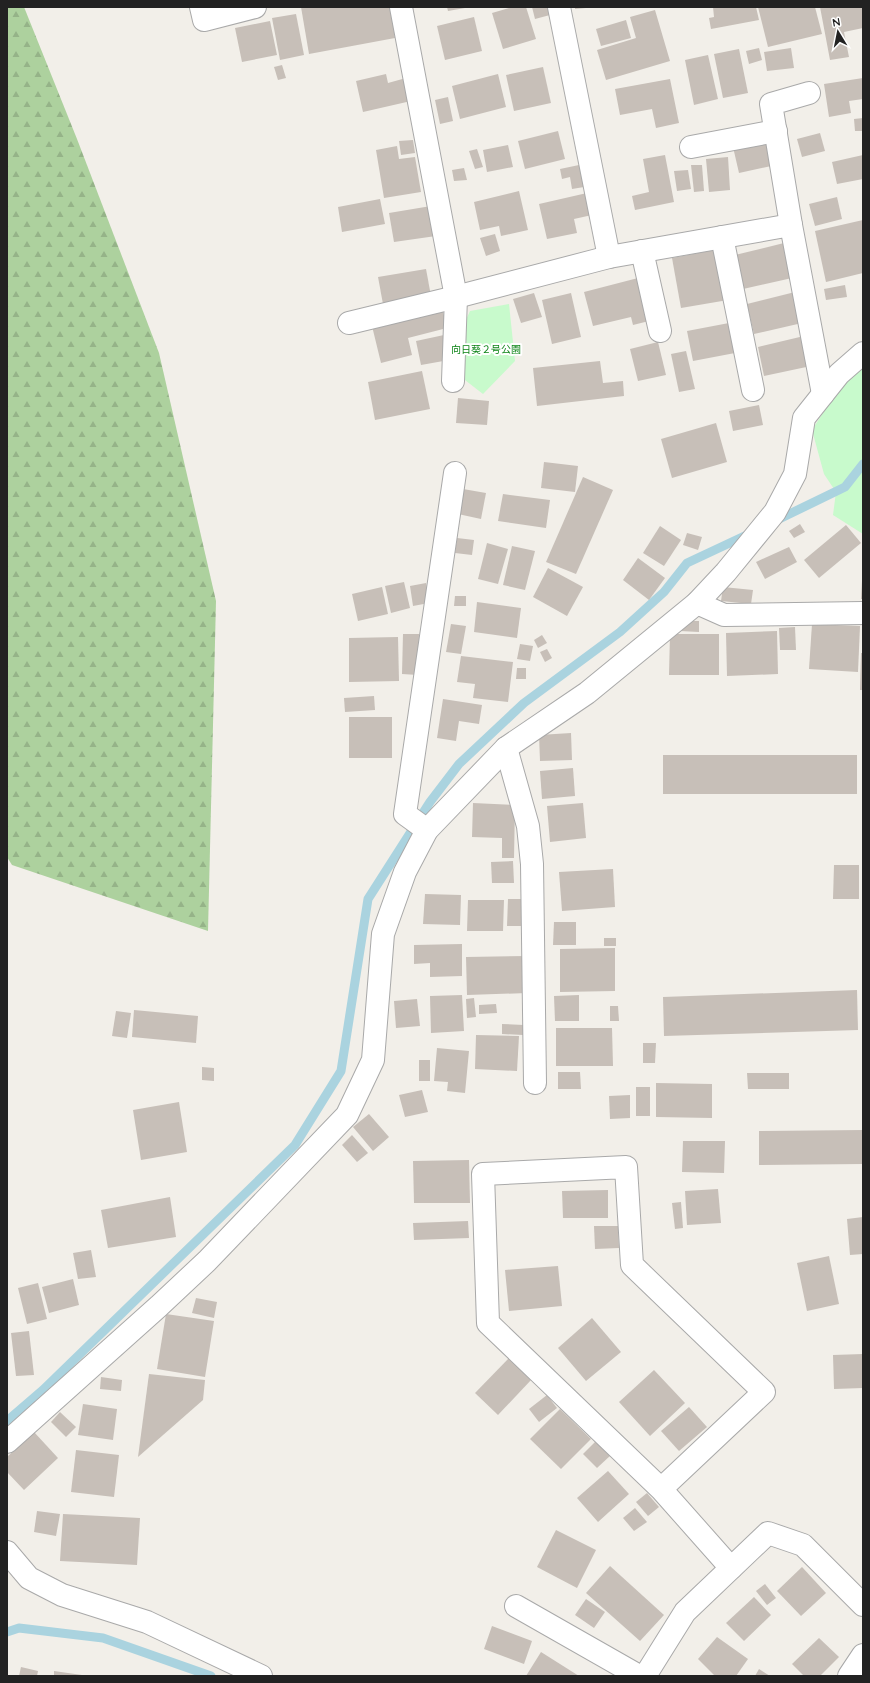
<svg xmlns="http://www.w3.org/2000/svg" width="870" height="1683" font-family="Quicksand,'Noto Sans JP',sans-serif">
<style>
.forest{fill:url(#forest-firs)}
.park{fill:#c8facc}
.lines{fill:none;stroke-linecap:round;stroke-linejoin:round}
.stream{stroke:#aad3df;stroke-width:9}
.building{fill:#c7bfb8}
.street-casing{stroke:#a9a9a9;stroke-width:24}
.street{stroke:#fff;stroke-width:22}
.labels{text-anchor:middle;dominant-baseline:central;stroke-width:4;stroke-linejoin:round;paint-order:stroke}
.park-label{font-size:10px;fill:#0c8416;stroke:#fff}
</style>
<defs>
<pattern id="forest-firs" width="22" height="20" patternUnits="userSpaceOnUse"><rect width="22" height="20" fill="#add19e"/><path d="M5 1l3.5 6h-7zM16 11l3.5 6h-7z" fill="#95b388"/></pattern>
</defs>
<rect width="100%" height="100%" fill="#f2efe9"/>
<polygon class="forest" points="7,7 24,7 77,139 159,353 216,601 208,931 12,865 7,857"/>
<g class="park">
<polygon points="509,304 515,361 483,394 461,377 458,337 470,311"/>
<polygon points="863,364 863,534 833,515 836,492 824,474 812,430 844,380"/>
</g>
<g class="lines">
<g class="stream">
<polyline points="775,521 845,487 863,464"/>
<polyline points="7,1421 43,1390 295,1145 341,1071 368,899 430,802 459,764 524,703 620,632 664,592 687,563 751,533"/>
<polyline points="7,1632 19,1628 103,1638 211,1676"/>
</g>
</g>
<g class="building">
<polygon points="301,7 390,7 395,38 309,54"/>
<polygon points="447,7 465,7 465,8 448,11"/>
<polygon points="513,7 526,7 536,39 503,49 492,13"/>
<polygon points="532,7 548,7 550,15 535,19"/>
<polygon points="575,7 586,7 586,8 575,9"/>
<polygon points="713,7 756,7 759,20 711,29 709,18 714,17"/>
<polygon points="758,7 815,7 822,34 768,47"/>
<polygon points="820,7 863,7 863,28 844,32 849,57 830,60"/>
<polygon points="655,10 670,61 606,80 597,50 636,38 630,17"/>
<polygon points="296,14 304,55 280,60 272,18"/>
<polygon points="474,17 482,51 445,60 437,26"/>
<polygon points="626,20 631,38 601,46 596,29"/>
<polygon points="270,21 277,55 242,62 235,28"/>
<polygon points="759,48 762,60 749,64 746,51"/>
<polygon points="791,48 794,68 767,71 764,52"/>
<polygon points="739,49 748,93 723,98 714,54"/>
<polygon points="708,55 718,99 694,105 685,60"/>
<polygon points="282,65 286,78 278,80 274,67"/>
<polygon points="543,67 551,103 514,111 506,75"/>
<polygon points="386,74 388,83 406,78 411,101 363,112 356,81"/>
<polygon points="498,74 506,107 460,119 452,86"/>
<polygon points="863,78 863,99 849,101 851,113 829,117 824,84"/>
<polygon points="670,79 679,123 656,128 652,109 620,115 615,89"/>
<polygon points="448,97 453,121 440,124 435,100"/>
<polygon points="863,118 863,131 855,131 854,119"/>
<polygon points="558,131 565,159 525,169 518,141"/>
<polygon points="820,133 825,151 802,157 797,139"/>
<polygon points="769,138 776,165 739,173 733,147"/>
<polygon points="413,140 415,153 401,155 399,141"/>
<polygon points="508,145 513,167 487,172 483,150"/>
<polygon points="397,146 399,159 415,157 421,192 384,198 376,150"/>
<polygon points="477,149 483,167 475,169 469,151"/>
<polygon points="665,155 674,202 635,210 632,196 649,192 643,159"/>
<polygon points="863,155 863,179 837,184 832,162"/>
<polygon points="728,157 730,190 709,192 706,159"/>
<polygon points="579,165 584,187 572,189 570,177 562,179 560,169"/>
<polygon points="691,165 702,165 704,191 694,192"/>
<polygon points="464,168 467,180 454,181 452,170"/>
<polygon points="688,170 691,189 677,191 674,171"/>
<polygon points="519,191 528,230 501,236 499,226 480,230 474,202"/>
<polygon points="587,193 592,215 574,219 577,233 547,239 539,204"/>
<polygon points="837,197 842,219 815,226 809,204"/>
<polygon points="380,199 385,224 342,232 338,207"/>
<polygon points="431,206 436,236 394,242 389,213"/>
<polygon points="863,220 863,273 826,282 815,231"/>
<polygon points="495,234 500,251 486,256 480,238"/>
<polygon points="784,243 792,278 743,289 735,255"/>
<polygon points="719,249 728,300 681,308 672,258"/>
<polygon points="426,269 431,296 383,304 378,277"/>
<polygon points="638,278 649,321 633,325 631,317 593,326 584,292"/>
<polygon points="845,285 847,297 826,300 824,289"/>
<polygon points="795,292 802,323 754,334 747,304"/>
<polygon points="534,293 542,317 521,323 513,299"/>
<polygon points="571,293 581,337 552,344 542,300"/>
<polygon points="442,307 447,328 408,338 412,355 381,363 372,326"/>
<polygon points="729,323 735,353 693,361 687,331"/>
<polygon points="444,335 449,360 421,365 416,341"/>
<polygon points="804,336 811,366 764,376 758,347"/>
<polygon points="658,342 666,375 638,381 630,349"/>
<polygon points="686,351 695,389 679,392 671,354"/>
<polygon points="600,361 603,383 623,381 624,396 537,406 533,368"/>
<polygon points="422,371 430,409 375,420 368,382"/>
<polygon points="458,398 489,401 487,425 456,423"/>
<polygon points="759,405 763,425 733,431 729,411"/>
<polygon points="716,423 727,462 672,478 661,439"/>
<polygon points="544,462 578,466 575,492 541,488"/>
<polygon points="583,477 613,490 576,574 546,562"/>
<polygon points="463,489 486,493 481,519 458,514"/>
<polygon points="503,494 550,500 546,528 498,521"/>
<polygon points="800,524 805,532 794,538 789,531"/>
<polygon points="846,525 861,543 819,578 804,560"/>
<polygon points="660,526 681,540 664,566 643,553"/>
<polygon points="687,533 702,537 698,550 683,545"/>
<polygon points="457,538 474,540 472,555 455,553"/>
<polygon points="487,543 508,549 498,584 478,579"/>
<polygon points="512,546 535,551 525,590 503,585"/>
<polygon points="789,547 797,562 765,579 756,562"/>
<polygon points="638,558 665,578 649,600 623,580"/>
<polygon points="548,568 583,587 567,616 533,597"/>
<polygon points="862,581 863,581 863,599 861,599"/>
<polygon points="404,582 410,608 391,613 385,586"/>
<polygon points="426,583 429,603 413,606 410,586"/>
<polygon points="382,587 388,614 358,621 352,594"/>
<polygon points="723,587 753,590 751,604 721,601"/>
<polygon points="455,596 466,596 466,606 454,606"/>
<polygon points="477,602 521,608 517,638 474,632"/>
<polygon points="680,621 699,621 699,632 680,631"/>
<polygon points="451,624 466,626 461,654 446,652"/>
<polygon points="812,624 860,626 858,672 809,669"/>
<polygon points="795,627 796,650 780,650 779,628"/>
<polygon points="777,631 778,674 727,676 726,633"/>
<polygon points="403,634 419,634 418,675 402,674"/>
<polygon points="670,634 719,634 719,675 669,675"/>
<polygon points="542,635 547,643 538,648 534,640"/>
<polygon points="398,637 399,681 349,682 349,638"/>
<polygon points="520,644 533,646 530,661 517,659"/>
<polygon points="547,649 552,658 545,662 540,652"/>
<polygon points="861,653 863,653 863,690 860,690"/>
<polygon points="461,656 513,662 508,702 473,698 475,684 457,682"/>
<polygon points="517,668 526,668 526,679 516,679"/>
<polygon points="374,696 375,710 345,712 344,698"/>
<polygon points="443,699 482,705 479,724 459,721 456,741 437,738"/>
<rect x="349" y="717" width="43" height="41"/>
<polygon points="571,733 572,760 540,761 539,735"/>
<rect x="663" y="755" width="194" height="39"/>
<polygon points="573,768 575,796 542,799 540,771"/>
<polygon points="473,803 515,805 514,858 502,858 502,838 472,837"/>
<polygon points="583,803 586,838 550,842 547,806"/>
<polygon points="513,861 514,883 492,883 491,862"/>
<polygon points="834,865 859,865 859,899 833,899"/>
<polygon points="613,869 615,907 562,911 559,872"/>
<polygon points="425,894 461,895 460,925 423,924"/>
<polygon points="508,899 525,899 524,926 507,926"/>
<polygon points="468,900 504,900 503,931 467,931"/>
<polygon points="554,922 576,922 576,945 553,945"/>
<rect x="604" y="938" width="12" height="8"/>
<polygon points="462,944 462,976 430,977 430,963 414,964 414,945"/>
<polygon points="615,948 615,991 560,992 560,949"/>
<polygon points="527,956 527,993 467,995 466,957"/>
<polygon points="857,990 858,1030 664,1036 663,997"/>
<polygon points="462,995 464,1031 431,1033 430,996"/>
<polygon points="579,995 579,1021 555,1021 554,996"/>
<polygon points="474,998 476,1017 467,1018 466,999"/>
<polygon points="417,999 420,1026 396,1028 394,1001"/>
<polygon points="496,1004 497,1013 479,1014 479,1005"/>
<polygon points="610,1006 618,1006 619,1021 610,1021"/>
<polygon points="134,1010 198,1016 196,1043 132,1037"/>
<polygon points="116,1011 131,1013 127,1038 112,1036"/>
<polygon points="502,1024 524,1025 523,1035 502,1034"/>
<polygon points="556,1028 612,1028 613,1066 556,1066"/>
<polygon points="476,1035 519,1036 517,1071 475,1069"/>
<polygon points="643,1043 656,1043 655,1063 643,1063"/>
<polygon points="437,1048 469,1051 465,1093 447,1091 448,1082 434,1081"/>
<rect x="419" y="1060" width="11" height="21"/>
<polygon points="202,1067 214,1068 214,1081 202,1080"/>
<polygon points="558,1072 580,1072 581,1089 558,1089"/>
<polygon points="747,1073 789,1073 789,1089 748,1089"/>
<polygon points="656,1083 712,1084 712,1118 656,1117"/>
<rect x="636" y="1087" width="14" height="29"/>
<polygon points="422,1090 428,1112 405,1117 399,1095"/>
<polygon points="630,1095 630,1118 610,1119 609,1096"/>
<polygon points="179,1102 187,1152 141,1160 133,1110"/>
<polygon points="369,1114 389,1137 373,1151 353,1127"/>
<polygon points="863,1130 863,1164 759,1165 759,1131"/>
<polygon points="352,1135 368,1153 357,1162 342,1145"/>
<polygon points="683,1141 725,1141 724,1173 682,1172"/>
<polygon points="469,1160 470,1203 414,1203 413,1161"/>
<polygon points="718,1189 721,1223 687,1225 685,1191"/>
<polygon points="608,1190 608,1218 563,1218 562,1191"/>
<polygon points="170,1197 176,1237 108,1248 101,1210"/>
<polygon points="681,1202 683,1228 675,1229 672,1203"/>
<polygon points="863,1217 863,1254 850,1255 847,1219"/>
<polygon points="468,1221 469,1238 414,1240 413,1223"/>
<polygon points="594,1226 618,1226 619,1248 595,1249"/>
<polygon points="91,1250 96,1277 78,1279 73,1253"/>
<polygon points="829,1256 839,1304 807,1311 797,1263"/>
<polygon points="558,1266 562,1306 509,1311 505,1270"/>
<polygon points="73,1279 79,1305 49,1313 42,1287"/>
<polygon points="38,1283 47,1319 27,1324 18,1288"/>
<polygon points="196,1298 217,1302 214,1318 192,1313"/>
<polygon points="166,1314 214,1321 205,1377 157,1369"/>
<polygon points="592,1318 621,1352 586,1381 558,1348"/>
<polygon points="29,1331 34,1375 16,1376 11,1333"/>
<polygon points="863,1354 863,1388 834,1389 833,1355"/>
<polygon points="509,1358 532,1379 498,1415 475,1393"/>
<polygon points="654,1370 685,1403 650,1436 619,1402"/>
<polygon points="149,1374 205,1380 203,1400 138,1457"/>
<polygon points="101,1377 122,1380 121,1391 100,1389"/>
<polygon points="547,1395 557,1408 539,1422 529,1409"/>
<polygon points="83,1404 117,1409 113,1440 78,1435"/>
<polygon points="689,1407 707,1427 679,1451 661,1431"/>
<polygon points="560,1409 591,1439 561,1469 530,1439"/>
<polygon points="60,1412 76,1427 66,1437 51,1422"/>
<polygon points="34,1432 58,1458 24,1490 7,1472 7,1457"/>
<polygon points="596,1441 611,1455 597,1468 583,1454"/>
<polygon points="76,1450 119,1455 114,1497 71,1492"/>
<polygon points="608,1471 629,1494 598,1522 577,1498"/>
<polygon points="647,1493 659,1507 648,1516 636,1502"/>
<polygon points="635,1508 647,1522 634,1531 623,1518"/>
<polygon points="37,1511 60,1514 56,1536 34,1532"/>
<polygon points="63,1514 140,1518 137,1565 60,1561"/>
<polygon points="556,1530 596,1550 577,1588 537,1567"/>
<polygon points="610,1566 664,1615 640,1641 586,1593"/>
<polygon points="802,1567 826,1593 801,1616 777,1591"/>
<polygon points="765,1584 776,1598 767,1605 756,1591"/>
<polygon points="754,1597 771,1615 744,1641 726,1623"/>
<polygon points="586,1599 605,1612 594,1628 575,1615"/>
<polygon points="492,1626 532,1641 524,1664 484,1649"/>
<polygon points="717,1637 748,1659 736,1676 715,1676 698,1659"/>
<polygon points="819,1638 839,1657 820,1676 804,1676 792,1664"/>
<polygon points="541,1652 579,1676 526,1676"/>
<polygon points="21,1667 38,1671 37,1676 19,1676"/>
<polygon points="759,1669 770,1676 755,1676"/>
<polygon points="54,1671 82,1675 82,1676 54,1676"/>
</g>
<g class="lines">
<g class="street-casing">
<g id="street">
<polyline points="201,7 204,20 255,7"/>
<polyline points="401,7 456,297 453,381"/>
<polyline points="559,7 609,257"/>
<polyline points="691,147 776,131"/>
<polyline points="791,225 771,104 809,93"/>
<polyline points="722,237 753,390"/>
<polyline points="642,251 660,331"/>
<polyline points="349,323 456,297 609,257 791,225 823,394"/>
<polyline points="697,603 724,615 863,613"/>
<polyline points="506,748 528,826 532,864 535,1083"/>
<polyline points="427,830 405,814 455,473"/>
<polyline points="7,1442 159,1306 207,1261 347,1115 373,1060 383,934 405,872 427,830 506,748 587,693 697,603 726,572 775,512 795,474 804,418 839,374 863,353"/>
<polyline points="661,1489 764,1392 632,1265 626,1167 483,1174 488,1323 661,1489 731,1568"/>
<polyline points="7,1552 29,1578 62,1595 147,1622 261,1676"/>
<polyline points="516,1606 639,1676"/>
<polyline points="645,1676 685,1612 768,1533 803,1545 863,1605"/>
<polyline points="849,1676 863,1655"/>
</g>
</g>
<use href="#street" class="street"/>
</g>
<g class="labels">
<g class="park-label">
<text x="486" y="349">向日葵２号公園</text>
</g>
</g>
<rect width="870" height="1683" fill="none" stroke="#222222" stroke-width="16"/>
<g transform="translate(838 32) rotate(350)" stroke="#ffffff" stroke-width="3" paint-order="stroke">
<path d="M0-3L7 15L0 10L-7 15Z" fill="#222222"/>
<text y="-6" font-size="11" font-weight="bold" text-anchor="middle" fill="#222222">N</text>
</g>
</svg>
